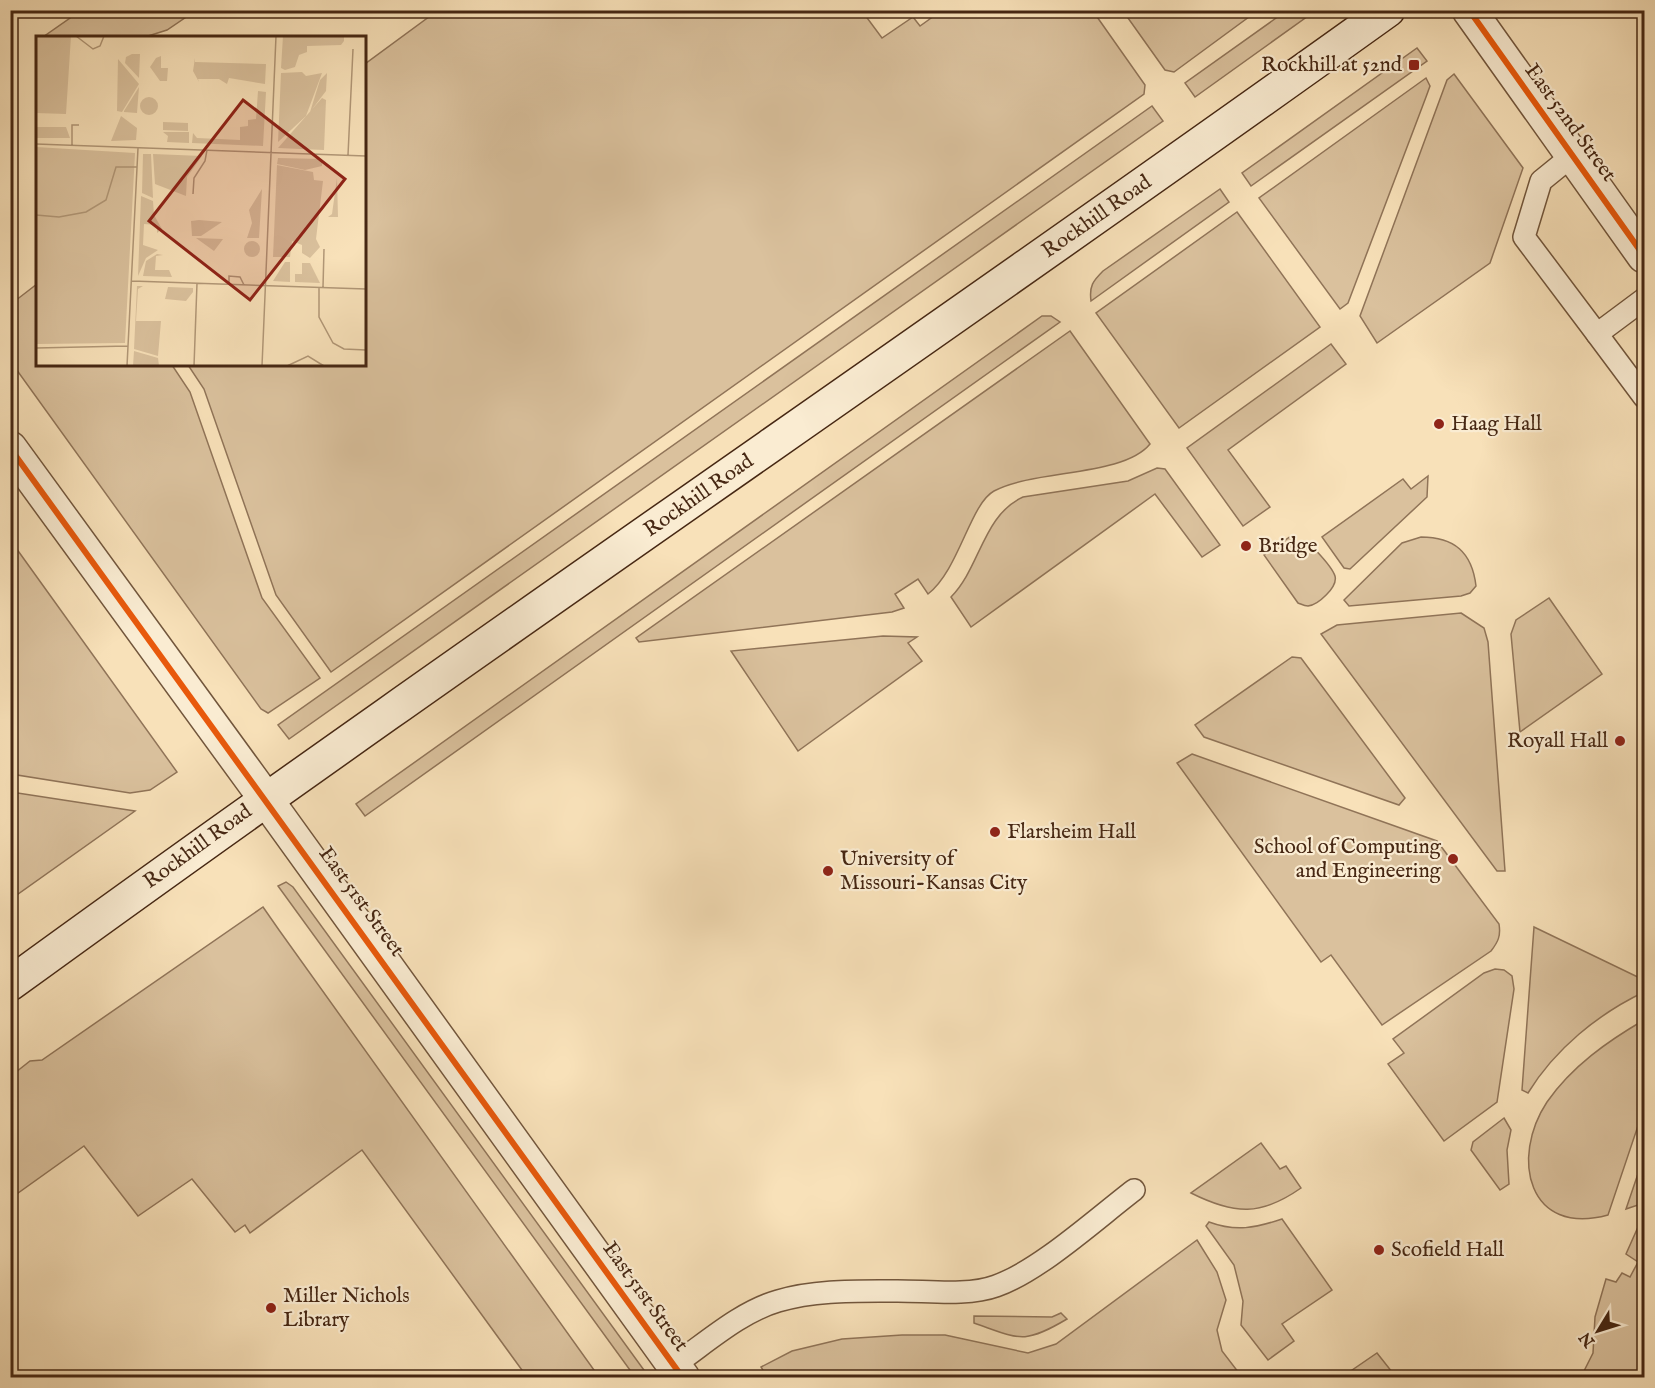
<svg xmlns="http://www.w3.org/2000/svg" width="1655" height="1388" font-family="'IM FELL English',serif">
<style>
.green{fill:#dac19d;stroke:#907458;stroke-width:1.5}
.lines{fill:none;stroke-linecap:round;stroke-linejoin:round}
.service-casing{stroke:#72563c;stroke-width:24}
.minor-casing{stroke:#72563c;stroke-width:36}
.tertiary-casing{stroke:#72563c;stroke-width:36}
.secondary-casing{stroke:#462713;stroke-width:36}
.service{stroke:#faecd2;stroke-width:21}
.minor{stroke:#faecd2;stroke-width:33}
.tertiary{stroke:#faecd2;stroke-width:33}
.secondary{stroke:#faecd2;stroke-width:33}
.cycleway-casing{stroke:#faecd2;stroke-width:10}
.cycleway{stroke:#e8590c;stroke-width:6}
.poi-dot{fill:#8f2418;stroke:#faecd2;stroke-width:2}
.labels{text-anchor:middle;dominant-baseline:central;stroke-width:4.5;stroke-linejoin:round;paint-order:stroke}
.poi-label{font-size:21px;fill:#462713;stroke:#faecd2;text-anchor:start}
.street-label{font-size:21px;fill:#462713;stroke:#faecd2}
.inset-road{fill:none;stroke:#b19777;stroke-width:1.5}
.view{fill:#8f2418;fill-opacity:0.15;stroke:#8f2418;stroke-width:3}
.inset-edge{fill:none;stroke:#462713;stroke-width:3}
</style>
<rect width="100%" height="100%" fill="#f8e1b9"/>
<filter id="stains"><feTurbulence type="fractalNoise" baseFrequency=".00333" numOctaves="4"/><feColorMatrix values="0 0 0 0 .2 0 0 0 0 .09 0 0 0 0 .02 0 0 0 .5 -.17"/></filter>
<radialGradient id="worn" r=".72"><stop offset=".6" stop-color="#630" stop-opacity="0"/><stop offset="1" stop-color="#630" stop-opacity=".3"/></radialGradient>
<g class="green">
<polygon points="80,11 80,10 195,11 167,30 145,37 43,37"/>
<polygon points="437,11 862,11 882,38 913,17 920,26 941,11 1079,11 1095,14 1145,85 1144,94 331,672 276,595 204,389 188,365 364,364 365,64"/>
<polygon points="1123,11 1257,11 1174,72 1165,70"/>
<polygon points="1286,11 1315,11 1195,97 1185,83"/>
<polygon points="1417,48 1427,61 1251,186 1242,173"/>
<polygon points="1454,74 1523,168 1490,263 1377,343 1360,316 1447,80"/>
<polygon points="1426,78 1430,86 1426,97 1348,303 1340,309 1259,198"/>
<polygon points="1152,106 1163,121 289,739 278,725"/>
<path d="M1220,189L1229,202L1091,301C1089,286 1093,281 1103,271Z"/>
<polygon points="1237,212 1320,327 1179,428 1096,313"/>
<polygon points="37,284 38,364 172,365 190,392 262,598 320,678 268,713 261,709 11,362 11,304"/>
<polygon points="1042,316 1051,316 1060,322 365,816 356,804"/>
<path d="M1070,331L1150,444C1123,477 1035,469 994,491C970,504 959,570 928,594L918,579L895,594L904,608L892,612L639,642L636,638Z"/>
<polygon points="1331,344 1346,364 1228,450 1270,507 1243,526 1187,448"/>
<path d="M1157,468L1165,469L1220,545L1202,557L1155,494L971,627L951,597C980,568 983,515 1023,497L1128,481Z"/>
<polygon points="1428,476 1427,497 1350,569 1344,568 1322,537 1403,479 1411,489"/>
<path d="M1291,536L1302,551L1311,545C1318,553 1332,566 1335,576C1338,587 1318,605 1308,606C1304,606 1301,604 1298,603L1264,555Z"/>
<path d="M1421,537C1454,537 1472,552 1476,586L1470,593L1461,596L1349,606L1344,600L1402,543Z"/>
<polygon points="11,541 177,772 150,790 130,793 11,774"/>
<polygon points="1549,598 1602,674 1520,732 1511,634 1516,620"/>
<polygon points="1461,613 1484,628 1488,642 1505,871 1497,871 1321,634 1337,625"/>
<polygon points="883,636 917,637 908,643 922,661 798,751 731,651"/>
<polygon points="1292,657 1301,658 1405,798 1399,805 1204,737 1195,725"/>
<path d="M1192,754L1437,841L1499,924C1501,936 1498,942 1491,951L1382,1025L1331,955L1321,962L1177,763Z"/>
<polygon points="10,792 11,792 135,811 11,899"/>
<polygon points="286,882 293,887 649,1377 635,1377 278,886"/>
<polygon points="263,907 279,930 599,1377 527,1377 362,1150 250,1233 245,1225 235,1232 192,1179 138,1216 84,1146 11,1198 11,1076 30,1061 42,1060"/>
<path d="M1534,927L1644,980V992C1598,1014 1555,1049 1528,1093L1522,1090Z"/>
<polygon points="1495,969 1504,970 1512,976 1514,989 1497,1102 1444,1141 1388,1064 1404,1053 1393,1039 1484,973"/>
<path d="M1644,1020V1108L1608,1215C1528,1237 1510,1158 1547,1102C1572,1066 1608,1041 1644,1020Z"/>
<polygon points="1504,1118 1511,1130 1507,1150 1509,1184 1500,1190 1471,1150 1473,1142"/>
<path d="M1261,1143L1280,1169L1286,1166L1301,1188C1261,1216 1235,1215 1191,1193Z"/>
<polygon points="1644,1156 1644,1203 1626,1209"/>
<path d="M1282,1219L1332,1290L1282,1324L1294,1341L1268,1360L1241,1325L1243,1301L1234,1265L1206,1226L1209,1222C1236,1232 1255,1228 1282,1219Z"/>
<polygon points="1644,1224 1644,1287 1639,1292 1644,1300 1644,1377 1581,1377 1593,1353 1595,1317 1606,1279 1616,1282 1622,1273 1630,1277 1638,1262 1626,1254 1638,1227"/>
<polygon points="1197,1240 1217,1272 1226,1300 1217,1330 1222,1351 1242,1377 768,1378 761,1367 792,1351 842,1339 902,1335 945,1335 1028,1353 1056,1344"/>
<path d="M1061,1313L1067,1319C1023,1345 1020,1339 974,1323V1316L1052,1317Z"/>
<polygon points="1377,1353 1396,1377 1342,1377"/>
</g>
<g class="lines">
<g class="service-casing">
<g id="service">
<polyline points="1573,155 1541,181 1524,237 1597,334 1644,299"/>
<polyline points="1597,334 1644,397"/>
<path d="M674,1365C706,1343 740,1312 778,1301C814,1290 855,1291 892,1291C922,1290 966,1297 996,1286C1039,1271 1096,1219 1134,1190"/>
</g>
</g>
<g class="minor-casing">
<g id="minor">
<polyline points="1469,10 1644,256"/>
<polyline points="265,798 683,1378"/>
</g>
</g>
<g class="tertiary-casing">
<polyline id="tertiary" points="10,448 265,798"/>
</g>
<g class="secondary-casing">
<path id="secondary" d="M10,984C465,653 931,338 1388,10"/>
</g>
<use href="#service" class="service"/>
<use href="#minor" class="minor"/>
<use href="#tertiary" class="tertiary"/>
<use href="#secondary" class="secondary"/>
<g class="cycleway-casing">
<g id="cycleway">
<polyline points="1469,10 1644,256"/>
<polyline points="10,448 683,1378"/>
</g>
</g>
<use href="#cycleway" class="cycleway"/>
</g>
<g class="poi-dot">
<rect x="1408" y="59" width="12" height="12" rx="3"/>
<circle cx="1439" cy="424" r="6"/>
<circle cx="1246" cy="546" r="6"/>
<circle cx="1620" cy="741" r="6"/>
<circle cx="995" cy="832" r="6"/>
<circle cx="1453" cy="859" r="6"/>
<circle cx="828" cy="871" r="6"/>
<circle cx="1379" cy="1250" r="6"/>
<circle cx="271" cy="1308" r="6"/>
</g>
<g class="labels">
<g class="poi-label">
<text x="1402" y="65" text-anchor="end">Rockhill at 52nd</text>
<text x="1451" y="424">Haag Hall</text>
<text x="1258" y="546">Bridge</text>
<text x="1608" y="741" text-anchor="end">Royall Hall</text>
<text x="1007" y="832">Flarsheim Hall</text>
<text x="1441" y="847" text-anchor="end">School of Computing<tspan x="1441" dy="24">and Engineering</tspan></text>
<text x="840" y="859">University of<tspan x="840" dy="24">Missouri-Kansas City</tspan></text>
<text x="1391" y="1250">Scofield Hall</text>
<text x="283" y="1296">Miller Nichols<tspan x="283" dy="24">Library</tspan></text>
</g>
<g class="street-label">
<text transform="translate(1570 123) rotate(54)">East 52nd Street</text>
<text transform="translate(1097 217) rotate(-35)">Rockhill Road</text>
<text transform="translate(699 496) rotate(-35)">Rockhill Road</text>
<text transform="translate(198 847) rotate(-36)">Rockhill Road</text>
<text transform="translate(361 902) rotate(54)">East 51st Street</text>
<text transform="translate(645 1297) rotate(54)">East 51st Street</text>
</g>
</g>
<g transform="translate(36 36)">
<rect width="330" height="330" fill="#f8e1b9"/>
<path d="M0,0H35L30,78L0,77ZM247,0H308V5L305,9L271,10V16L263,19L259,31L249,34L245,32ZM96,18H104L103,42L89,27L90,21ZM125,20V32H132L131,45H124L114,31L120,22ZM159,22V26L230,28L229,48L193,42L191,48L183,43H162L163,46L157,35ZM82,23L103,48L86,76L81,75ZM266,36L270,40L286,37L270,80L242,106L245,37ZM291,37L290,55L274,76L284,44ZM103,51L101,77L88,76V75ZM222,55L230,56L227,110L156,107L157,97L161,102L204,104V91L212,90V84L220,83ZM104 70a9 9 0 1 1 18 0a9 9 0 1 1-18 0ZM286,62L290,64L288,114L242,112ZM85,80L101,92L100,104L75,105ZM127,86L152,87V95L127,94ZM0,91H30L34,102H0ZM127,96H153V107L131,106L132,100ZM0,111L99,117L89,307L0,308ZM107,118H115L117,162L106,157ZM117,118L166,120L151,141L150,160L119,148ZM242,122L286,123V130L269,134L241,128ZM241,129L277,136L278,144L287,145L280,203L284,211L274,222L266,217V209L256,205L254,221H237ZM301,142L302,181H292L296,178ZM226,153L223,202H211L216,187L213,174ZM105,160L117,165L118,179L126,193L121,197V189L108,188L107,209L122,214L110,222L102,240ZM155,185L163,184L186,186L165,200H156ZM160,202L187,203L178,215ZM208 213a8 8 0 1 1 16 0a8 8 0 1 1-16 0ZM121,218L127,219L120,220L119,234H133L136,241L107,240L110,225ZM249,226H254V246L237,245ZM266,227H274L284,247L259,246V238H266ZM101,250H107L102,253L100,285H125L122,320L98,313ZM132,251L157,252V256L150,265L129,263ZM98,315L122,322L123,330H97Z" fill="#dac19d"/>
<path class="inset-road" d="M40,0L57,13L64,10L68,0M0,108L330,120M36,109V89H43M312,119L317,13M157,158L158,142L169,125L171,114M0,179L23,181L50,176L70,164L80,131H101M96,245L330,253M193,248V240L204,241L208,249M283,251V281L297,307L308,313L330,314M287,251L288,213M0,312L92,310M91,330L102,112M158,330L161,247M226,330L240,0M251,330L272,320L288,330"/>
<path class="view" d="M207,64L309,143L214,264L113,185Z"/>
<rect width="330" height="330" class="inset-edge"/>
</g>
<rect width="1655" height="1388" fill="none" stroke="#f8e1b9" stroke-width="36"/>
<rect x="12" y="12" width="1631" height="1364" fill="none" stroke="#462713" stroke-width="3"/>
<rect x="18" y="18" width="1619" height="1352" fill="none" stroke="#462713" stroke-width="1.5"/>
<g transform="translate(1598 1331) rotate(232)" stroke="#faecd2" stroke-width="4.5" paint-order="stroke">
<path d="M0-4.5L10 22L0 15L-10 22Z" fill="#462713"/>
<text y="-9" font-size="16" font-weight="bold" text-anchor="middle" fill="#462713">N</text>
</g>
<rect width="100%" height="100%" filter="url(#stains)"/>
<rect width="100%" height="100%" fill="url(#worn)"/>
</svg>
